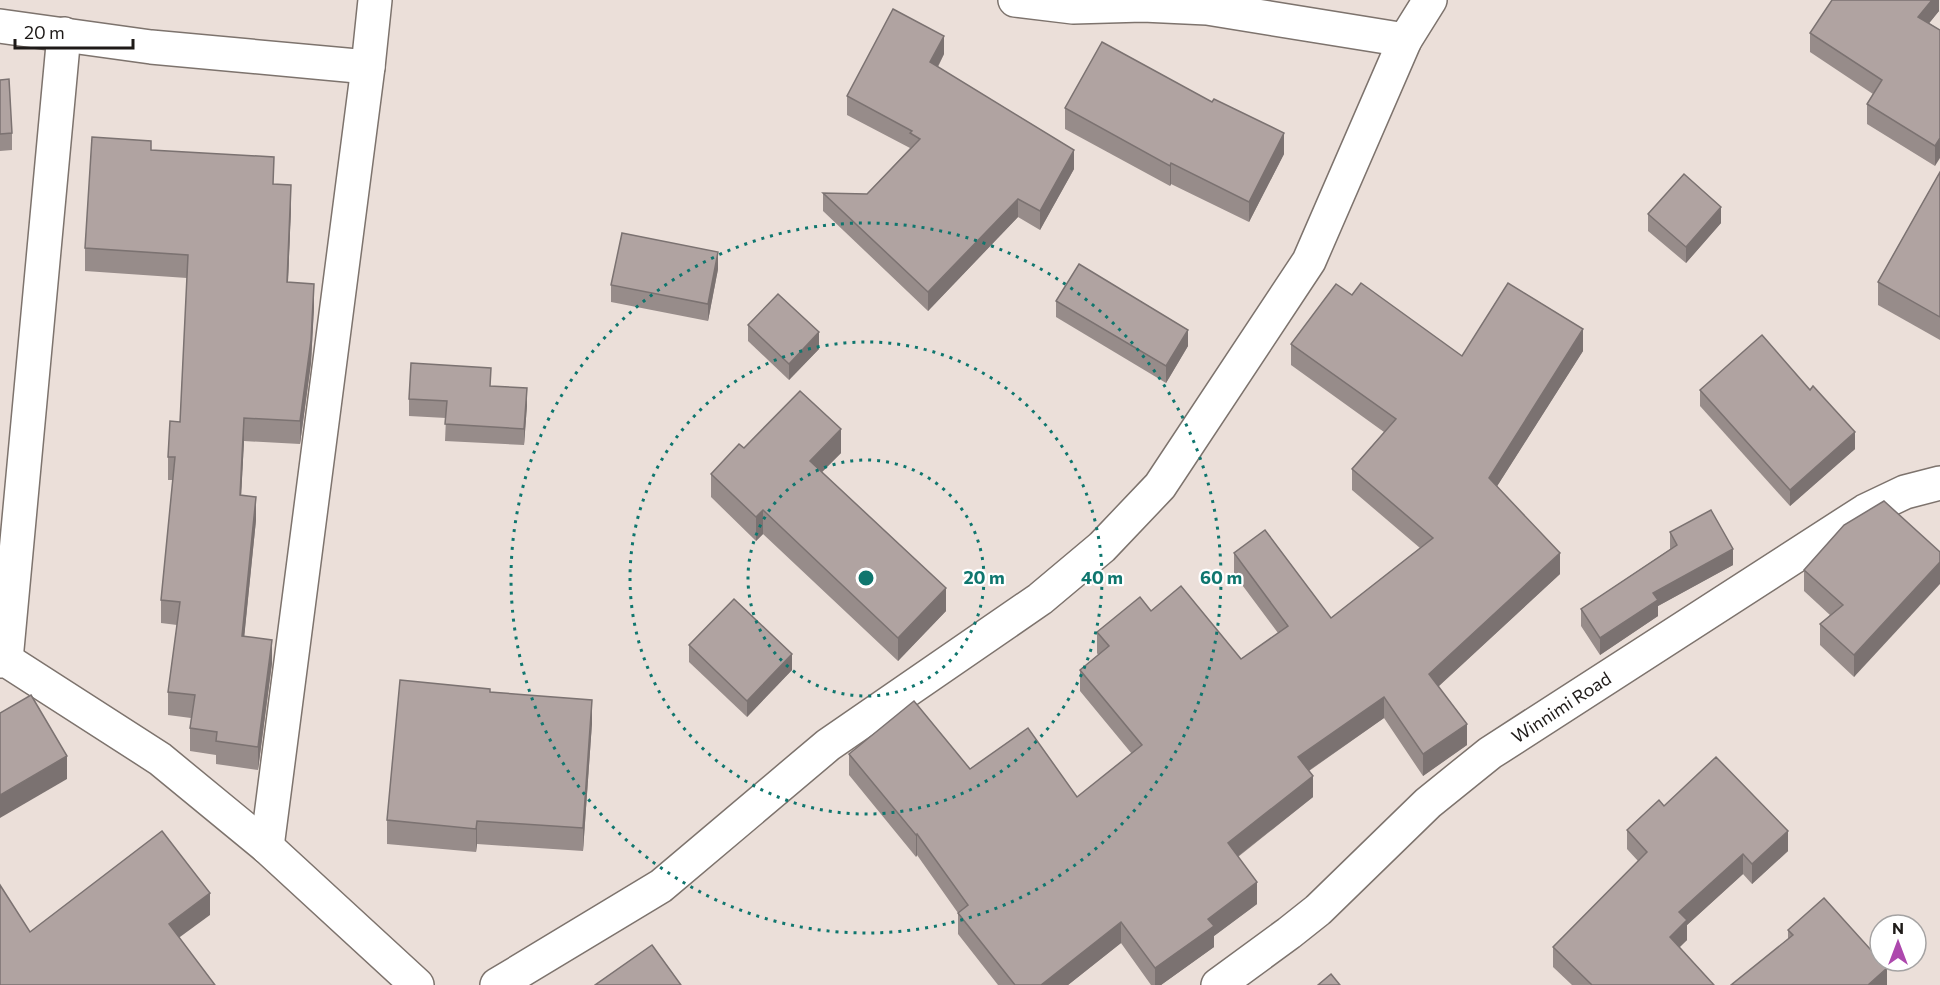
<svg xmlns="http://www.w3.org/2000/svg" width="1940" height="985" font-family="Commissioner,sans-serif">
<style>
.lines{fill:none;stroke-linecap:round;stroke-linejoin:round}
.street-casing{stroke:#7d736d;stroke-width:36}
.street{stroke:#fff;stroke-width:33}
.wall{fill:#978c8a}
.shaded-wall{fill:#7b7271}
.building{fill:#b0a3a1;stroke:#7b7271;stroke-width:1.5}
.ring{fill:none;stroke:#0f766e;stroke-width:3;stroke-dasharray:3 6}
.labels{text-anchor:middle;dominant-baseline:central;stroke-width:4.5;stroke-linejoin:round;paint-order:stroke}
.street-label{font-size:18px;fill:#1e1a18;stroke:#fff}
.centre{fill:#0f766e;stroke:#fff;stroke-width:3}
.ring-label{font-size:18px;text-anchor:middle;font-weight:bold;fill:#0f766e;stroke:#fff;stroke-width:4.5;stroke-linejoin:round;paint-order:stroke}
</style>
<rect width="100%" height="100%" fill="#ebdfd9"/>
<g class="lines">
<g class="street-casing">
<g id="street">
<polyline points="1015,0 1073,7 1143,5 1207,8 1405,40"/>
<polyline points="0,26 151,47 368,67 375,0"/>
<polyline points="6,660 64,34"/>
<polyline points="0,661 6,660 160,759 267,847 417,985"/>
<polyline points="267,847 368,67"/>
<polyline points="497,985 661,886 828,745 1040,599 1102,547 1160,486 1309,261 1405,40 1430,0"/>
<polyline points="1218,985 1289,933 1318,910 1428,803 1490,753 1865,511 1905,492 1940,483"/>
</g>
</g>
<use href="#street" class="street"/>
</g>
<g class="wall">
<polygon points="1939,0 1939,11 1929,23 1940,30 1935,166 1867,124 1867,104 1873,94 1810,52 1810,33"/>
<polygon points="944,54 938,67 1074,169 1040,230 1018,217 928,311 823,211 823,193 867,194 910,148 847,115 847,96"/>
<polygon points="0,80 12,133 12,150 0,151"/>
<polygon points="1065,108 1284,154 1249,222 1171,184 1170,186 1065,129"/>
<polygon points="151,150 274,184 291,208 288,282 314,307 311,363 300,444 244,441 241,495 256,520 244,637 272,663 258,770 216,764 216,755 190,751 190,728 191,718 168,715 168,692 177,625 161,623 161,600 173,480 168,480 168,457 180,422 187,278 85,271 85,248"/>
<polygon points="1940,172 1940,340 1878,305 1878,282"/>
<polygon points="1648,214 1721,223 1686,263 1648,231"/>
<polygon points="718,269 708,321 611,302 611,285"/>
<polygon points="1352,295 1462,356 1583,351 1497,486 1560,574 1438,687 1467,745 1423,776 1384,718 1309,771 1313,797 1238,857 1257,904 1214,936 1214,947 1161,985 1151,985 1121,943 1068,985 998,985 958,934 958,913 917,855 916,857 849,775 849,754 970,769 1077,797 1132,754 1080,691 1080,670 1098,655 1097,653 1097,632 1151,611 1241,659 1278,633 1234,574 1234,553 1331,618 1420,548 1352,490 1352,469 1384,432 1291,365 1291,344"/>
<polygon points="1056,301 1188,346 1166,383 1056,317"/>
<polygon points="748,325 819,349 789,380 748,341"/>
<polygon points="491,386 527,405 524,445 445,441 446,418 409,416 409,399"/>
<polygon points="1700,390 1855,449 1790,506 1700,406"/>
<polygon points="744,448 841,453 822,472 946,611 898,661 763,534 756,541 711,497 711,474"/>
<polygon points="1670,532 1733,565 1658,606 1658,616 1600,655 1581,626 1581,609 1670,549"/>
<polygon points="1940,552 1854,677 1820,645 1820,624 1830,615 1804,591 1804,570"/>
<polygon points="689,645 792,670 747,717 689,662"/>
<polygon points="490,692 592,723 583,851 477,844 476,852 387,844 387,820"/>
<polygon points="1664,806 1788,851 1752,884 1743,874 1687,925 1687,940 1679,947 1714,985 1572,985 1553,967 1553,947 1638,861 1627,849 1627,830"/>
<polygon points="1788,930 1887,985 1788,939"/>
</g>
<g class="shaded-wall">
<polygon points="1932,0 1939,0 1939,11 1918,37 1918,17"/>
<polygon points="944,36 944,54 930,81 930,62"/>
<polygon points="1284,133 1284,154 1249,222 1249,202"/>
<polygon points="1940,138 1940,158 1935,166 1935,146"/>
<polygon points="1074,150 1074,169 1040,230 1040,211"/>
<polygon points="1171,163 1171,184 1170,186 1170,166"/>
<polygon points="291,185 291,208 287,305 287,282"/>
<polygon points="1018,199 1018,217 928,311 928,292"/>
<polygon points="1721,207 1721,223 1686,263 1686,247"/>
<polygon points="718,252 718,269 708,321 708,304"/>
<polygon points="314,284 314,307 311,363 300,444 300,421"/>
<polygon points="1583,329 1583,351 1489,499 1489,478"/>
<polygon points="1188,330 1188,346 1166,383 1166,366"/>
<polygon points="819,332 819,349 789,380 789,364"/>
<polygon points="527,388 527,405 524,445 524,429"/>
<polygon points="244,418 244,441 240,518 240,495"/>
<polygon points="841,429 841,453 810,484 810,461"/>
<polygon points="1855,432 1855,449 1790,506 1790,490"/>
<polygon points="256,497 256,520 242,659 242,636"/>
<polygon points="763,510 763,534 756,541 756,517"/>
<polygon points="1733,549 1733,565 1658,606 1658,616 1600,655 1600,638 1653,593"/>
<polygon points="1560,553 1560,574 1429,695 1429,674"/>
<polygon points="1940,562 1940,584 1854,677 1854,655"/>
<polygon points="946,588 946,611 898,661 898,638"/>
<polygon points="272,640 272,663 258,770 258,747"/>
<polygon points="792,654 792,670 747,717 747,701"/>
<polygon points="1384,697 1384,718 1298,778 1298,757"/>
<polygon points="592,700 592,723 583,851 583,828"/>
<polygon points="1467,724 1467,745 1423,776 1423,754"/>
<polygon points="67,756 67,779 0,818 0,795"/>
<polygon points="1313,776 1313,797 1228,864 1228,843"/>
<polygon points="477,821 477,844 476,852 476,829"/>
<polygon points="1788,831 1788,851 1752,884 1752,864"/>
<polygon points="917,834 917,855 916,857 916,835"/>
<polygon points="1743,854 1743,874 1687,925 1687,940 1670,957 1670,937 1679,912"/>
<polygon points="1257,882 1257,904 1214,936 1214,947 1161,985 1155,985 1155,968 1208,919"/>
<polygon points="210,893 210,915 169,945 169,924"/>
<polygon points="1121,922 1121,943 1068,985 1041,985"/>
<polygon points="1887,968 1887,985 1868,985"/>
</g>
<g class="building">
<polygon points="1832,0 1932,0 1918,17 1940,30 1940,138 1935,146 1867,104 1882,80 1810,33"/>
<polygon points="893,9 944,36 930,62 1074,150 1040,211 1018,199 928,292 823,193 867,194 920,139 910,133 912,131 847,96"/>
<polygon points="1102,42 1212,102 1214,99 1284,133 1249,202 1171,163 1170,166 1065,108"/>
<polygon points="9,79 12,133 0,134 0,80"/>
<polygon points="92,137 151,141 151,150 274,157 273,184 291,185 287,282 314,284 311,340 300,421 244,418 240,495 256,497 242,636 272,640 258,747 216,741 217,732 190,728 195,695 168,692 180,602 161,600 175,457 168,457 170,421 180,422 188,255 85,248"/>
<polygon points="1940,172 1940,317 1878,282"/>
<polygon points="1684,174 1721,207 1686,247 1648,214"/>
<polygon points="622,233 718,252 708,304 611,285"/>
<polygon points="1079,264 1188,330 1166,366 1056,301"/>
<polygon points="1361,283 1462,356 1508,283 1583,329 1489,478 1560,553 1429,674 1467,724 1423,754 1384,697 1298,757 1313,776 1228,843 1257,882 1208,919 1214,926 1155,968 1121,922 1041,985 1015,985 958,913 968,905 917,834 916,835 849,754 914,701 970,769 1028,728 1077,797 1142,745 1080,670 1109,646 1097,632 1140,597 1151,611 1181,586 1241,659 1288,626 1234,553 1265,530 1331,618 1433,538 1352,469 1396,419 1291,344 1336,284 1352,295"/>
<polygon points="778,294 819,332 789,364 748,325"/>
<polygon points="1762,335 1810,390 1813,386 1855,432 1790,490 1700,390"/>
<polygon points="411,363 491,368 490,386 527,388 524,429 445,424 447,401 409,399"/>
<polygon points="800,391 841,429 810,461 946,588 898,638 763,510 756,517 711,474 739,444 744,448"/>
<polygon points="1884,501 1940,552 1940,562 1854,655 1820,624 1843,605 1804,570 1844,525"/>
<polygon points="1711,510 1733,549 1653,593 1658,600 1600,638 1581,609 1677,545 1670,532"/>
<polygon points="734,599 792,654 747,701 689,645"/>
<polygon points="400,680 490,689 490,692 592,700 583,828 477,821 476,829 387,820"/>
<polygon points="31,695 67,756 0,795 0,713"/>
<polygon points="1716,757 1788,831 1752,864 1743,854 1679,912 1687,920 1670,937 1714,985 1592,985 1553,947 1647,852 1627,830 1659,800 1664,806"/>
<polygon points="162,831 210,893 169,924 215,985 0,985 0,885 30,932"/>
<polygon points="1824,898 1880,960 1880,961 1881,961 1887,968 1868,985 1731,985 1793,935 1788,930"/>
<polygon points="652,945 681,985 595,985"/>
<polygon points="1331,974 1340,985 1318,985"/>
</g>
<g class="ring">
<circle cx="866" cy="578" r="118"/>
<circle cx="866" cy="578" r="236"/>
<circle cx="866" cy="578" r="355"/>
</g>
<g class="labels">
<g class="street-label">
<text transform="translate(1561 707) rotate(-33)">Winnimi Road</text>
</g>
</g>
<circle cx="866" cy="578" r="9" class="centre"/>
<g class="ring-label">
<text x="984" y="584">20 m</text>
<text x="1102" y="584">40 m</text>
<text x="1221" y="584">60 m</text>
</g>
<g transform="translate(1898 943)"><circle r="28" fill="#ffffff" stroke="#a5a3a3" stroke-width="1.5"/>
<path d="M0-4.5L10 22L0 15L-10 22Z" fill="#ad48ad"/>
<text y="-9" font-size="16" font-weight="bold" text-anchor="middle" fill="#1e1a18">N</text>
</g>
<path d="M15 39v9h118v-9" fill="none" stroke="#1e1a18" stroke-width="3"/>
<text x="24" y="39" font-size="18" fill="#1e1a18" stroke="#ffffff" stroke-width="4.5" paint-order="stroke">20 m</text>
</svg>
